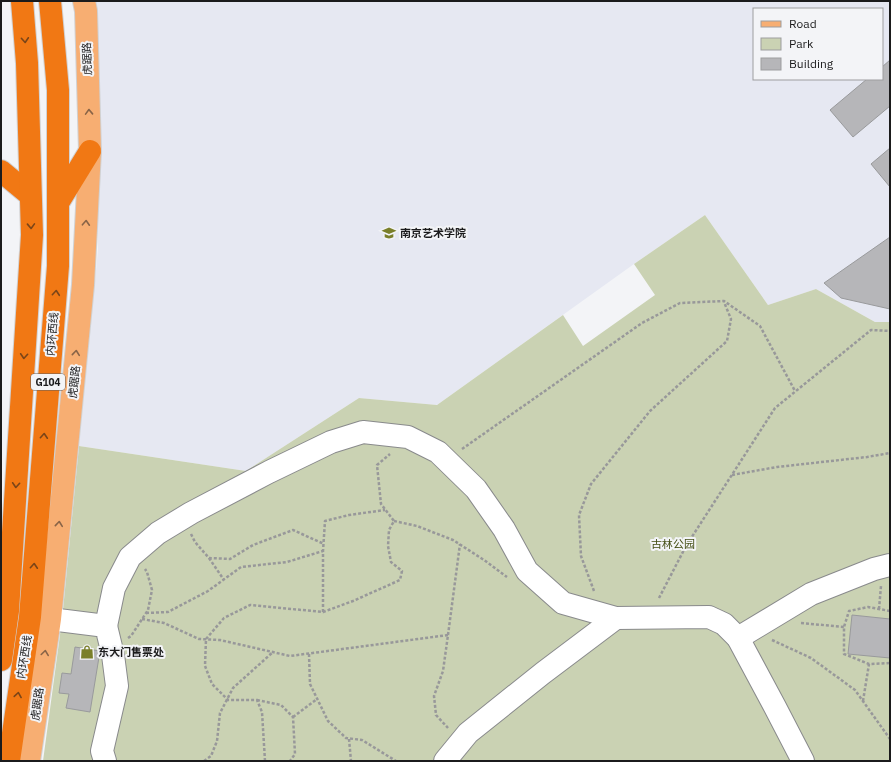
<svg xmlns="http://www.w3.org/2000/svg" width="891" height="762" font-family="'IBM Plex Sans','Noto Sans SC',sans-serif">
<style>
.built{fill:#e6e8f2;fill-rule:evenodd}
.green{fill:#cad2b3}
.building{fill:#b6b6b9;stroke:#999a9c}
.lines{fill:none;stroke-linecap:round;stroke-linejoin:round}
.minor-casing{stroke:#898a8c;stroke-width:24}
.major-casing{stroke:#d1d1d2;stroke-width:24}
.highway-casing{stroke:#d1d1d2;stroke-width:24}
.path{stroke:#98989a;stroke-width:2.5;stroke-dasharray:3 2;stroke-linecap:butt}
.minor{stroke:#fff;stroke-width:22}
.major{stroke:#f7ae72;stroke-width:22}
.highway{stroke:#f17814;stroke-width:22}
.oneway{stroke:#7b4518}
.oneway2{stroke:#896447}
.labels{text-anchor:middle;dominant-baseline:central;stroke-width:4;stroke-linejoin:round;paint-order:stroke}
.shield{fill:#f3f4f7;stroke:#5c5c5e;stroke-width:1}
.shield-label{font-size:10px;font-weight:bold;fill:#1b1b1c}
.street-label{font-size:11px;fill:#1b1b1c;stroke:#f3f4f7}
.poi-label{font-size:11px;font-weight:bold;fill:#1b1b1c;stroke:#f3f4f7;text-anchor:start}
.park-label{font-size:11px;fill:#444e15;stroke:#f3f4f7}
</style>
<rect width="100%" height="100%" fill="#f3f4f7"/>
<path class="built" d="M93,1H890V322H875L816,289L768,305L705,215L634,264L437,405L359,398L246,471L79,446L98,250ZM754,9H882V79H754Z"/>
<polygon class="green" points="705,215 768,305 816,289 875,322 890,322 890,761 43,761 62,620 79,446 246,471 359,398 437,405 563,315 583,346 655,295 634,264"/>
<g class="building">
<polygon points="890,60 890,106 853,137 830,110 867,79 882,79 882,67"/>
<polygon points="890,148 890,187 871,164"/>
<polygon points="890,237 890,309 841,298 824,283"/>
<polygon points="852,615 890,619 890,658 848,654"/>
<polygon points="75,647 100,651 90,712 66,708 69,694 59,693 62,673 71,674"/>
</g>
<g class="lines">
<g class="minor-casing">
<g id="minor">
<polyline points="50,619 106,626 113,655 117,686 102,751 105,761"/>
<polyline points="106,626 114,588 130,557 158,533 191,513 269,472 331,442 363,432 408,437 438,452 476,489 504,529 527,571 563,603 616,618 709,617 724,624 738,638 775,707 803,761"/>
<polyline points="738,638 811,594 874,569 890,565"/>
<polyline points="445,761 468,733 543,673 616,618"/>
</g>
</g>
<g class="major-casing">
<polyline id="major" points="29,761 50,619 83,285 90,151 86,11 84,1"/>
</g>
<g class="highway-casing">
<g id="highway">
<polyline points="1,171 30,195"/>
<polyline points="58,203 90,151"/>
<polyline points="1,660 8,611 32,235 27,63 22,1"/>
<polyline points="9,761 30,617 58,266 58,90 50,1"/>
</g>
</g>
<g class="path">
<polyline points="462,449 642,323 680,303 724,301 760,326 795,391"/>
<polyline points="732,475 777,467 867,457 890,453"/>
<polyline points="394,521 417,526 453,540 484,560 507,577"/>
<polyline points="191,534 195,542 209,558 230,559 253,545 293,530 324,544"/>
<polyline points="209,558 224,580"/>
<polyline points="594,591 581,556 579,515 591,484 650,411 727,341 731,319 724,302"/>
<polyline points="659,598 686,546 775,408 871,330 890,331"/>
<polyline points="879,609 881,586"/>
<polyline points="890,611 868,607 849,611 844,627 844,654 869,664 890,663"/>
<polyline points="323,612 323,551 325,521 349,515 385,510"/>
<polyline points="146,613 168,612 208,591 241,567 287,562 323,551"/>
<polyline points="142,619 164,623 199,639 220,640 290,656 448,635 443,671 434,696 436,715 448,728"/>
<polyline points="801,623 844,627"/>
<polyline points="448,635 460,544"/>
<polyline points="128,638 131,636 148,610 152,590 147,572 145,569"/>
<polyline points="772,640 811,658 855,690 890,739"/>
<polyline points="309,654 310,684 328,721 346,738 362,740 396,761"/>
<polyline points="257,700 281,705 293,717 295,754 290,761"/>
<polyline points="863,701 869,664"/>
<polyline points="293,717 317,699"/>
<polyline points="349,739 351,761"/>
<polyline points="204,761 211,756 217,741 220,713 233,688 273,652"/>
<polyline points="265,761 262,712 257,700 228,700 212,684 205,666 206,639 224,618 250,605 323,612 353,601 400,580 402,571 391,562 388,546 389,530 394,521 381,504 377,465 390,454"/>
</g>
<use href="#minor" class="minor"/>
<use href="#major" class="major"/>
<use href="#highway" class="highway"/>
</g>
<defs><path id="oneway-chevron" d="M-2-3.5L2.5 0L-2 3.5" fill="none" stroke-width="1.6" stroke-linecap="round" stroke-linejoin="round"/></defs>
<g class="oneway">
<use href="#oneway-chevron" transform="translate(25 40) rotate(86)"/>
<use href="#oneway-chevron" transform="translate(31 226) rotate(88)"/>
<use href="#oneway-chevron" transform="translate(56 293) rotate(-85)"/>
<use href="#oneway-chevron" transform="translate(24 356) rotate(94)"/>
<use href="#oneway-chevron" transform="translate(44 436) rotate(-86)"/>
<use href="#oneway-chevron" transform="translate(16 485) rotate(94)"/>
<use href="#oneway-chevron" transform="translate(34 566) rotate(-86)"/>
<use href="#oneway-chevron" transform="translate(18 695) rotate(-81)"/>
</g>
<g class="oneway2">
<use href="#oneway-chevron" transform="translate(89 112) rotate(-92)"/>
<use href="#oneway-chevron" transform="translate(86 223) rotate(-87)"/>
<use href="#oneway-chevron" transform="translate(76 353) rotate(-84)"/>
<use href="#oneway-chevron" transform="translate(59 524) rotate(-84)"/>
<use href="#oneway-chevron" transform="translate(45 653) rotate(-82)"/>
</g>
<defs>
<g id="university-bare" transform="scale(1.08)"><path d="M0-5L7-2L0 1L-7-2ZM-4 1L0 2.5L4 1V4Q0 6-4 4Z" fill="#7a7f2a" stroke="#f3f4f7" stroke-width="2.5" paint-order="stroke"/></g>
<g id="shop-bare" transform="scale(1.08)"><path d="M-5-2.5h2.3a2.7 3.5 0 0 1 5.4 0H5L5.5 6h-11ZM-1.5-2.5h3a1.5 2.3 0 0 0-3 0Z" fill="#7a7f2a" stroke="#f3f4f7" stroke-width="2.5" paint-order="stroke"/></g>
</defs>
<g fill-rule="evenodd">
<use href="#university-bare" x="389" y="233"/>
<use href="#shop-bare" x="87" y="652"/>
</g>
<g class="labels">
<rect class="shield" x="31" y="374" width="34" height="16" rx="3"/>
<g class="shield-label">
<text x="48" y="382">G104</text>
</g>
<g class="street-label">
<text transform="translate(87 59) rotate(-92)">虎踞路</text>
<text transform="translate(52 334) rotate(-85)">内环西线</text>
<text transform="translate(74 382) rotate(-84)">虎踞路</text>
<text transform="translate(24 657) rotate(-81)">内环西线</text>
<text transform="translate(37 704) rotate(-82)">虎踞路</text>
</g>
<g class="poi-label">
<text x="400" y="233">南京艺术学院</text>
<text x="98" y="652">东大门售票处</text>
</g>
<g class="park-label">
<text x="673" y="544">古林公园</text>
</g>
</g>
<rect width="891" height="762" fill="none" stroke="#1b1b1c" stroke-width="4"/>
<rect x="753" y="8" width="130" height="72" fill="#f3f4f7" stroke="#9d9d9f"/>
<rect x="761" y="21" width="20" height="6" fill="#f7ae72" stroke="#9d9d9f"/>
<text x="789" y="28" font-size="12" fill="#1b1b1c">Road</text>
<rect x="761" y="38" width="20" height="12" fill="#cad2b3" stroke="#9d9d9f"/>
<text x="789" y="48" font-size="12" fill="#1b1b1c">Park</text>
<rect x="761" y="58" width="20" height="12" fill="#b6b6b9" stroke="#9d9d9f"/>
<text x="789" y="68" font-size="12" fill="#1b1b1c">Building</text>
</svg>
